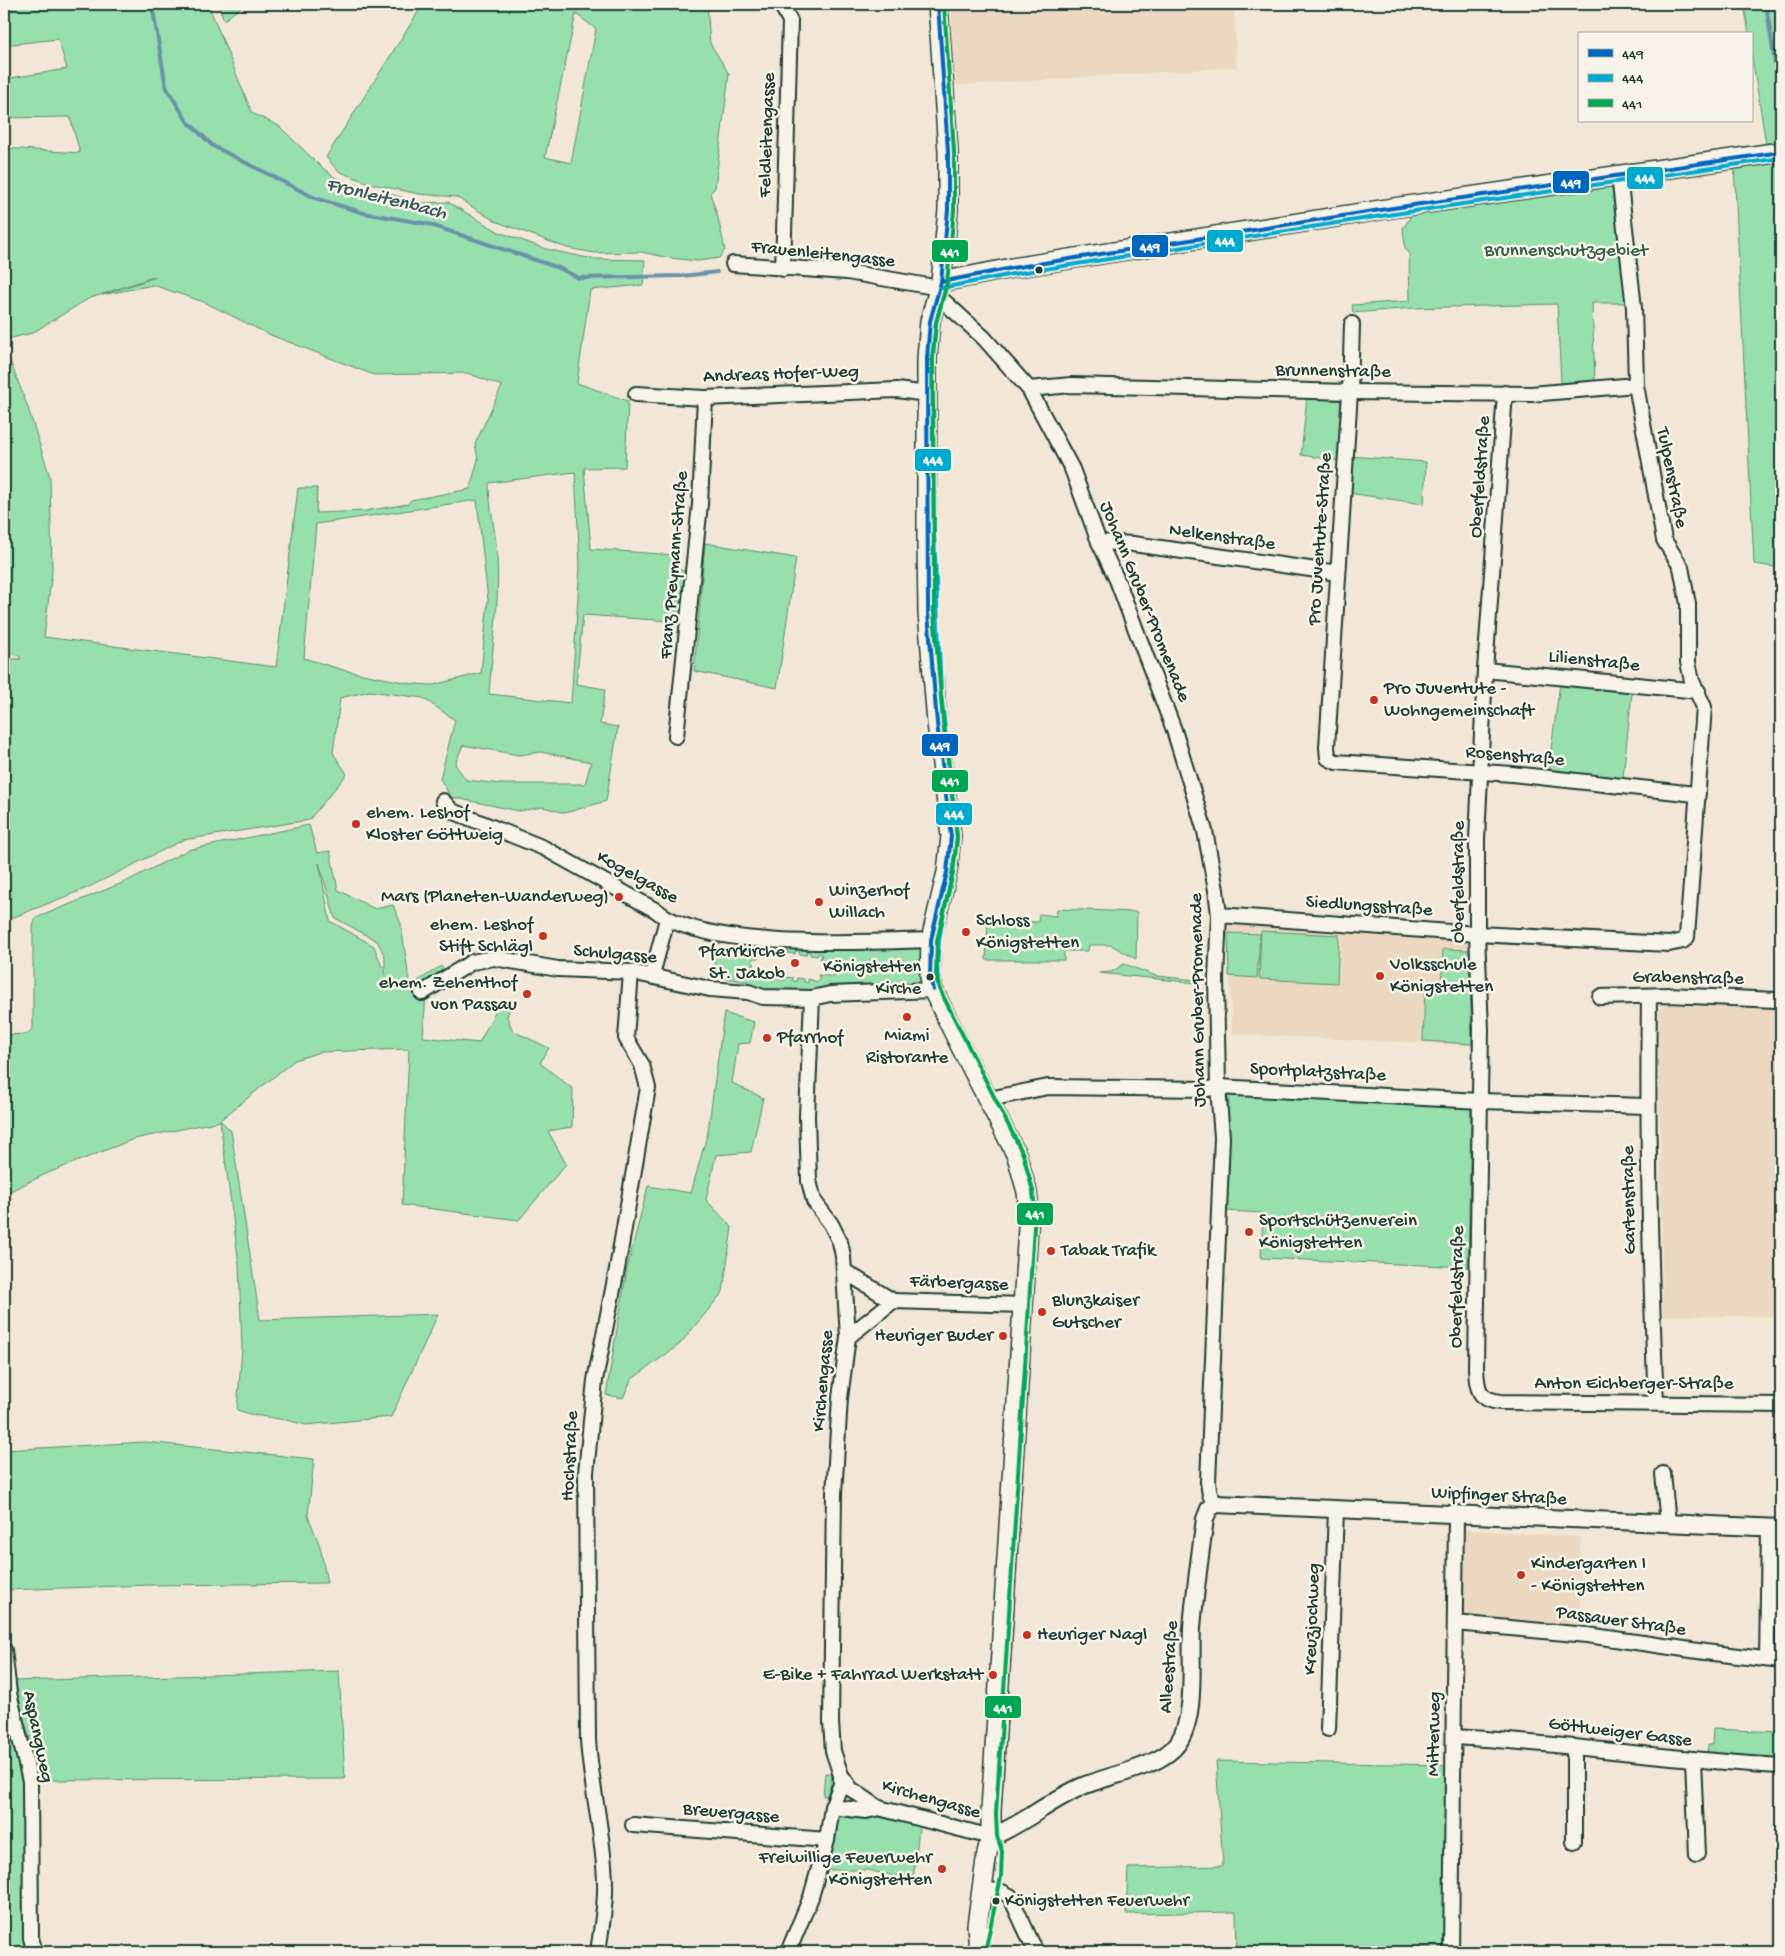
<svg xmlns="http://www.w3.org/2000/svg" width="1785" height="1956" font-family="'Gochi Hand',sans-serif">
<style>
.built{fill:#ecd8c1}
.green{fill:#97dfad;stroke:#5b8e70;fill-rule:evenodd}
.water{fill:#9ccaf7;stroke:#6a92a9}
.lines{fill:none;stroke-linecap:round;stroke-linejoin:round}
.stream{stroke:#6a92a9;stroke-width:4}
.minor-casing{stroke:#1f3d34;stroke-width:18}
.tertiary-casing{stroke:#1f3d34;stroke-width:20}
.secondary-casing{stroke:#1f3d34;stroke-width:22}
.minor{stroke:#f7f3e8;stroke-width:14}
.tertiary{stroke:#f7f3e8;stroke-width:16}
.secondary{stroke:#f7f3e8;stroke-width:19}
.bus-1-casing{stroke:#f7f3e8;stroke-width:8}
.bus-2-casing{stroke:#f7f3e8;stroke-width:8}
.bus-3-casing{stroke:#f7f3e8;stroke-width:8}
.bus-1{stroke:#0065bd;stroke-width:4}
.bus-2{stroke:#00a9ce;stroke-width:4}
.bus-3{stroke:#00a651;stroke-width:4}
.bus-dot{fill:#1f3d34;stroke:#f7f3e8;stroke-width:2}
.poi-dot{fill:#c8321e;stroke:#f7f3e8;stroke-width:2}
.labels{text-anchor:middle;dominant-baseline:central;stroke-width:5;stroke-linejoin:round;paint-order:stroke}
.bus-label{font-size:18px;fill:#1f3d34;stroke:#f7f3e8;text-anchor:end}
.street-label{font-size:19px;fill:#1f3d34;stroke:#f7f3e8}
.park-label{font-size:19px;fill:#375d4c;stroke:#f7f3e8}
.poi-label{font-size:19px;fill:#1f3d34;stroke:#f7f3e8;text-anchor:start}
.water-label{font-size:20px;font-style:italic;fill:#38595b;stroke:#f7f3e8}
.line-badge{stroke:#f7f3e8;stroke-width:2}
.badge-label{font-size:14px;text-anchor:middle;font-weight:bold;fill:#fff}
</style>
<rect width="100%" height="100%" fill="#f2e7d6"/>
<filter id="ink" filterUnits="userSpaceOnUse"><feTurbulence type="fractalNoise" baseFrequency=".02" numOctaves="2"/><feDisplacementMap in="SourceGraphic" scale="10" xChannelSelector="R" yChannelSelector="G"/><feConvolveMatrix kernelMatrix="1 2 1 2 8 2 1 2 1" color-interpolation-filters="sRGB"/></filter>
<g filter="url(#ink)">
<g class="built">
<polygon points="1234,7 1237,67 952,86 952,11"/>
<polygon points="1227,921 1477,934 1481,1046 1232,1034"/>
<polygon points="1665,1003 1781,1007 1781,1316 1663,1316 1658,1011"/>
<polygon points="1462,1529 1581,1537 1580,1628 1466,1618 1460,1613"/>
</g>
<g class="green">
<path d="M4,4H208L252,113L279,126L318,164L334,177L349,183L422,203L448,202L499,232L546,249L593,259L645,260L643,285L590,290L577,383L628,401L625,467L584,468L591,549L674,555L676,568L689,573L685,622L583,615L576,684L605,689L600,724L618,727L606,801L565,813L543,807L519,811L451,797L440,779L455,720L423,698L370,691L340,698L333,753L347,774L309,820L183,840L87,888L4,921V659H21L18,655L4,654V345L28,408L50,477L52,571L44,637L276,667L298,488H317L316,513L365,511L408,504L411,500L470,489L478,459L475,444L502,386L467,373L374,375L268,334L204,302L153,285L102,295L156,277H153L88,299L32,333L4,340V148L80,153L70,117L4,118V79L67,69L58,39L4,45ZM575,472L580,565L571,703L489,694C492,648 500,602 497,556C496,531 489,508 489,483ZM477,500L488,600L481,673L433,685L413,684L343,670L304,658L316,524ZM463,745L519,755L541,752L591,762L585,784H501L466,780L455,764Z"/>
<polygon points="218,4 245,4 224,20"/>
<path d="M429,4H707L710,43L729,74L715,188L710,193L718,218L725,250L719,258L698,261L670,258L641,252L595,253L567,248L495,221L456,197L419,194L368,183L338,171L326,157L422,6L426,9ZM576,14L596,29L571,163L545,157Z"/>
<polygon points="1744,4 1781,4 1781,142 1766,144 1751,50 1751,34 1749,34"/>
<polygon points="1781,158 1781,568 1754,564 1734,164"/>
<polygon points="1615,183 1628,303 1592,303 1595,381 1561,383 1557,304 1414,308 1353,313 1352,305 1410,301 1409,253 1405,248 1403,228 1414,212"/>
<polygon points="1307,397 1344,401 1340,461 1301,455"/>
<polygon points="1350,456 1426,462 1424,504 1348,493"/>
<polygon points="705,543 796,558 777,688 694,671"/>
<polygon points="1560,683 1632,692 1622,786 1547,778"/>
<path d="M309,825L317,853L330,851L338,890L375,909L393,905L401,924L410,986L441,966L445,971L426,993L423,1037L479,1043L500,1002L511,1003L507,1017L513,1031L549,1048L540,1063L573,1089L572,1127L548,1131L566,1164L519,1220L402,1205L409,1049L320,1052L295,1060L220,1120L231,1131L260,1320L438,1314L391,1417L306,1425L286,1420L253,1415L237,1410L242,1349L239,1264L220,1121L134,1139L48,1173L4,1194V1035L28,1034L33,1027V926L36,918L127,881L188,850ZM319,863L335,918L377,941L385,956V975L374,946L330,921Z"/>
<polygon points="1057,909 1137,912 1136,959 1111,945 1089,945 1088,951 1064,951 1064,960 986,960 988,920 1038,922 1039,914 1056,916"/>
<polygon points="1261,931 1339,935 1337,983 1259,979"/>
<polygon points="1228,933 1260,934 1257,978 1229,976"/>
<path d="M751,938L931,940L933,990L868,993L748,992V982L713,976L716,950L745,955L746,946H751ZM753,947L776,948V952L783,953V949L787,950V953L795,954L796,950L799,951V954L806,955L807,951L810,952V955L817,956L819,953L822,955L820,959L836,962L834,977L818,975L820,980L818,982L808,979V983L804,982V979L797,978L796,982L793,981V978L784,977V981L781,980V977H774V980H771V974L761,976L762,973L760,972L757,975L756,968H752V966L755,965L752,961L754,958H759L753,954Z"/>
<polygon points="1443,949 1469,950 1472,1044 1423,1041 1425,991 1441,991"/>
<polygon points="1124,964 1156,976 1197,980 1197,983 1099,973 1111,972"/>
<polygon points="724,1013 754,1022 750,1043 738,1044 732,1083 763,1098 751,1152 716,1155 706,1200 732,1227 723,1292 680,1344 631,1380 623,1398 606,1395 627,1269 648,1186 691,1193 708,1131"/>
<polygon points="1229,1092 1471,1106 1468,1267 1261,1258 1263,1213 1226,1211"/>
<polygon points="145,1442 314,1459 308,1516 320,1546 327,1583 150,1585 5,1590 4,1450"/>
<polygon points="339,1671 345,1779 42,1780 20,1706 15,1681"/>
<polygon points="4,1691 27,1784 28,1952 4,1952"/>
<polygon points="1713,1729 1781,1732 1781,1761 1707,1756 1708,1745 1712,1745"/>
<polygon points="1216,1761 1453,1765 1448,1947 1237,1951 1236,1912 1126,1914 1128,1868 1223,1866"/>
<polygon points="825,1773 832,1774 830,1788 826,1796 823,1796"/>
<polygon points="839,1811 920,1821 913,1880 867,1870 827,1870"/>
</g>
<circle class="water" cx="871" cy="967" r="7"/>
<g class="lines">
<g class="stream">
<polyline points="152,4 166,87 187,121 213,146 315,198 364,213 428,224 559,268 579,278 682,276 717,272"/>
<polyline points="1766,4 1781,103"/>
</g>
<g class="minor-casing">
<g id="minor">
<polyline points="781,4 790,21 783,269"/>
<polyline points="733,264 847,272 940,288"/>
<polyline points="938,296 984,338 1029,389 1072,469 1099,542 1117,580 1174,730 1205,831 1216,890 1219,915 1216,978 1218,1087 1222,1137 1208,1482 1210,1495 1216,1504"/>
<polyline points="1352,324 1350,392 1327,747 1328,758 1336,762 1512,774 1695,794 1698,793"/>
<polyline points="1029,389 1071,385 1350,392 1531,394 1636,385"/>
<path d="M1505,393L1485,670L1477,839V934L1481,1029L1476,1368C1477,1389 1478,1400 1501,1402L1781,1405"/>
<polyline points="636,394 705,398 897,390 927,394"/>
<polyline points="1099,542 1133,544 1338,573"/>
<polyline points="1485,670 1698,691"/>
<polyline points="676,736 700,504 705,398"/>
<path d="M443,801L452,811L544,848L657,911C705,951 867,942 931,940"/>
<polyline points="1219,915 1477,934 1669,944 1683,941 1687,937 1704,707 1692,681 1688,662 1688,604 1681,567 1664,540 1636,385 1634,308 1619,175"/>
<polyline points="652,975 667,919"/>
<polyline points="422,993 472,962 494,958 558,969 631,972 710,989 748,992 763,997 812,998 830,994 933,990"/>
<polyline points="1600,997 1669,995 1776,1000"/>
<path d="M1649,997C1647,1132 1650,1267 1656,1403"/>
<polyline points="989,1099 1048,1087 1208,1089 1218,1087 1480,1101 1647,1106"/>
<polyline points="844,1271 893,1301"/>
<polyline points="848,1337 893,1301 1024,1305"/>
<polyline points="1663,1474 1668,1523"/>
<polyline points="1455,1623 1587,1635 1705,1652 1781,1661"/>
<polyline points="4,1650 9,1693 30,1781 31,1938 35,1952"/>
<polyline points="1767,1659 1769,1528"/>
<polyline points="1328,1729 1336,1510"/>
<path d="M1454,1737C1563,1743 1672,1760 1781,1766"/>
<polyline points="1693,1760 1697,1855"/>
<polyline points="841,1775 851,1789 879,1808 991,1837"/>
<polyline points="832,1807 866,1811 879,1808"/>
<polyline points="633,1825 827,1840"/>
<polyline points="1574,1842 1574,1747"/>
<polyline points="983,1890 1000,1891 1010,1896 1036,1952"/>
<path d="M598,1952C601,1930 606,1905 605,1883C604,1835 591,1788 588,1740L586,1473L595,1380L617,1269L648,1088L642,1065L626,1038L631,972"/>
<polyline points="788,1952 811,1897 827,1840 832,1807 841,1784 841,1775 833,1751 831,1722 834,1494 840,1398 848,1337 843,1256 840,1242 831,1224 814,1201 809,1181 807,1116 812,998"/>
<polyline points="1451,1952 1456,1515"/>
</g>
</g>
<g class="tertiary-casing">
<path id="tertiary" d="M991,1837C1024,1824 1050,1800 1083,1786C1109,1775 1162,1767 1178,1743C1197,1716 1190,1660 1192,1628C1195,1591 1200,1555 1205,1519L1209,1509L1216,1504L1781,1528"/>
</g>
<g class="secondary-casing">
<g id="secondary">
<polyline points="938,4 948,151 948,210 941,282 930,321 927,358 927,541 928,613 937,723 951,836 947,872 931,940 930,977 933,990 960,1045 1017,1156 1027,1192 1029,1212 991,1810 991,1837 987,1853 977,1925 979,1952"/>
<polyline points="941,282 1012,268 1393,208 1781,152"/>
</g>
</g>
<use href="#minor" class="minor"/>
<use href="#tertiary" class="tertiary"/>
<use href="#secondary" class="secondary"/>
<g class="bus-1-casing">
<g id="bus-1">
<polyline points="941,282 1012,268 1393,208 1781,152"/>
<polyline points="933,990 930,977 931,940 947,872 951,836 937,723 928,613 927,358 930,321 941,282 948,210 948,151 938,4"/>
</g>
</g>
<g class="bus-2-casing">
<g id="bus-2">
<polyline points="942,288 1013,274 1394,214 1781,158"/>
<path d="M939,989C931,937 954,889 957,837L941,693L934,533L932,358L936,323L947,284"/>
</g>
</g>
<g class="bus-3-casing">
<polyline id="bus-3" points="944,4 954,151 954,210 947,283 936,322 933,358 934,613 943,722 957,836 953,873 937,941 936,976 939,988 1023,1154 1033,1191 1035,1212 996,1814 997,1836 1002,1851 1001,1877 985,1952"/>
</g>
<use href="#bus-1" class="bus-1"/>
<use href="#bus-2" class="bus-2"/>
<use href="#bus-3" class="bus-3"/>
</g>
</g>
<g class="bus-dot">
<circle cx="1039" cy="270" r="4.5"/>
<circle cx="930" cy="977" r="4.5"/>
<circle cx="996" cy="1901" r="4.5"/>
</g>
<g class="poi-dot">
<circle cx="1374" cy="700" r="5"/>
<circle cx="356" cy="824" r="5"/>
<circle cx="619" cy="897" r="5"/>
<circle cx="819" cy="902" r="5"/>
<circle cx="966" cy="932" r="5"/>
<circle cx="543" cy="936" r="5"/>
<circle cx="795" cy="963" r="5"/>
<circle cx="1380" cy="976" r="5"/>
<circle cx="527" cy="994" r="5"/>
<circle cx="907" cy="1017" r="5"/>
<circle cx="767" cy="1038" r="5"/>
<circle cx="1249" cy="1232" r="5"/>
<circle cx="1051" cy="1251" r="5"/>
<circle cx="1042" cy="1312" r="5"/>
<circle cx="1003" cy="1336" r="5"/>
<circle cx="1521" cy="1575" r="5"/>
<circle cx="1027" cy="1635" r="5"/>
<circle cx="993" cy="1675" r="5"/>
<circle cx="942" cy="1869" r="5"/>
</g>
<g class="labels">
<g class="bus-label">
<text x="921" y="967">Königstetten<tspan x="921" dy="22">Kirche</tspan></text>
<text x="1005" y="1901" text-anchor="start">Königstetten Feuerwehr</text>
</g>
<g class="street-label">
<text transform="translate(768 135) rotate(-88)">Feldleitengasse</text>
<text transform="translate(823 255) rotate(6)">Frauenleitengasse</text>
<text transform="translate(1333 372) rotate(1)">Brunnenstraße</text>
<text transform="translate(781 375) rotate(-2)">Andreas Hofer-Weg</text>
<text transform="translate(1481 477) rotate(-86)">Oberfeldstraße</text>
<text transform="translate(1671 478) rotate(79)">Tulpenstraße</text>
<text transform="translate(1222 538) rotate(8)">Nelkenstraße</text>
<text transform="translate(1321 539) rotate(-86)">Pro Juventute-Straße</text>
<text transform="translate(675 565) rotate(-85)">Franz Preymann-Straße</text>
<text transform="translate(1144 602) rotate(68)">Johann Gruber-Promenade</text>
<text transform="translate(1594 662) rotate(6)">Lilienstraße</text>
<text transform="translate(1515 757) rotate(5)">Rosenstraße</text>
<text transform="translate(637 878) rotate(29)">Kogelgasse</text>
<text transform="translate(1459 882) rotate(-90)">Oberfeldstraße</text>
<text transform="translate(1369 907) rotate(4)">Siedlungsstraße</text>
<text transform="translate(615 955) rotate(5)">Schulgasse</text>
<text transform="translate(1688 979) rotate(1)">Grabenstraße</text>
<text transform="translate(1199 1000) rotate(-91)">Johann Gruber-Promenade</text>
<text transform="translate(1318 1073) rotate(3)">Sportplatzstraße</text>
<text transform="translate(1630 1200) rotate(-91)">Gartenstraße</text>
<text transform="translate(959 1284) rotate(2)">Färbergasse</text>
<text transform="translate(1458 1287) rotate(-89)">Oberfeldstraße</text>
<text transform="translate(824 1381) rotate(-85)">Kirchengasse</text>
<text x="1634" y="1384">Anton Eichberger-Straße</text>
<text transform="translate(571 1456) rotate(-87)">Hochstraße</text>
<text transform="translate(1499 1497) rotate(3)">Wipfinger Straße</text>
<text transform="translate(1313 1619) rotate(-88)">Kreuzjochweg</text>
<text transform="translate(1621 1622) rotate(8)">Passauer Straße</text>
<text transform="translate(1170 1667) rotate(-86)">Alleestraße</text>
<text transform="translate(1620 1733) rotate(7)">Göttweiger Gasse</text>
<text transform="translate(1435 1734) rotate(-89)">Mitterweg</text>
<text transform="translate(37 1737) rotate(78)">Aspangweg</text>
<text transform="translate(931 1800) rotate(16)">Kirchengasse</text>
<text transform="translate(731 1814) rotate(5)">Breuergasse</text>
</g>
<g class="park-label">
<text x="1566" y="251">Brunnenschutzgebiet</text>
</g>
<g class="poi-label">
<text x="1384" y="689">Pro Juventute -<tspan x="1384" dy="22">Wohngemeinschaft</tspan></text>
<text x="366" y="813">ehem. Leshof<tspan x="366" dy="22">Kloster Göttweig</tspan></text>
<text x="829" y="891">Winzerhof<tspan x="829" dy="22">Willach</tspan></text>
<text x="609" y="897" text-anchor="end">Mars (Planeten-Wanderweg)</text>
<text x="976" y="921">Schloss<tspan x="976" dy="22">Königstetten</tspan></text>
<text x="533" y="925" text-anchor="end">ehem. Leshof<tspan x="533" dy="22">Stift Schlägl</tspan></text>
<text x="785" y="952" text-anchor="end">Pfarrkirche<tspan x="785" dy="22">St. Jakob</tspan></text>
<text x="1390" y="965">Volksschule<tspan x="1390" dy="22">Königstetten</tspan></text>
<text x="517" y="983" text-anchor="end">ehem. Zehenthof<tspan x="517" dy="22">von Passau</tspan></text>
<text x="907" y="1036" text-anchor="middle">Miami<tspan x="907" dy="22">Ristorante</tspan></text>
<text x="777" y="1038">Pfarrhof</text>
<text x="1259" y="1221">Sportschützenverein<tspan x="1259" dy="22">Königstetten</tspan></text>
<text x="1061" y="1251">Tabak Trafik</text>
<text x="1052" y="1301">Blunzkaiser<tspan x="1052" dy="22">Gutscher</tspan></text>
<text x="993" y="1336" text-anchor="end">Heuriger Buder</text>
<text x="1531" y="1564">Kindergarten I<tspan x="1531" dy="22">- Königstetten</tspan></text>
<text x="1037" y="1635">Heuriger Nagl</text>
<text x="983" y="1675" text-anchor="end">E-Bike + Fahrrad Werkstatt</text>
<text x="932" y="1858" text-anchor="end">Freiwillige Feuerwehr<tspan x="932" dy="22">Königstetten</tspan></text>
</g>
<g class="water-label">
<text transform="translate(386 200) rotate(14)">Fronleitenbach</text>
</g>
</g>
<g class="line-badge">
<rect x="1626" y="166" width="38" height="24" rx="5" fill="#00a9ce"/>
<rect x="1552" y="170" width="38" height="24" rx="5" fill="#0065bd"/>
<rect x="1206" y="229" width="38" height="24" rx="5" fill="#00a9ce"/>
<rect x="1131" y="234" width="38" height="24" rx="5" fill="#0065bd"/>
<rect x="931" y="239" width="38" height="24" rx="5" fill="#00a651"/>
<rect x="914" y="448" width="38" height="24" rx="5" fill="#00a9ce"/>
<rect x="921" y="733" width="38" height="24" rx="5" fill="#0065bd"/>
<rect x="931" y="769" width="38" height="24" rx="5" fill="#00a651"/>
<rect x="935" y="802" width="38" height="24" rx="5" fill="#00a9ce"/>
<rect x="1016" y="1202" width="38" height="24" rx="5" fill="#00a651"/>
<rect x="984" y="1695" width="38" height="24" rx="5" fill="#00a651"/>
</g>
<g class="badge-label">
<text x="1645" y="182">444</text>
<text x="1571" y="187">449</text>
<text x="1225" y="245">444</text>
<text x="1150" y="251">449</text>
<text x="950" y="256">441</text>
<text x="933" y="464">444</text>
<text x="940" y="750">449</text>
<text x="950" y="785">441</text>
<text x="954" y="818">444</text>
<text x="1035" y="1218">441</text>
<text x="1003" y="1712">441</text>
</g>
<rect width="1785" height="1956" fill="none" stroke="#f7f3e8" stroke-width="20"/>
<rect x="10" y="10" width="1765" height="1936" fill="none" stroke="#1f3d34" stroke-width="2" filter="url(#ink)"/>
<rect x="1578" y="32" width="175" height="90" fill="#f7f3e8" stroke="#a1aaa0"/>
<rect x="1588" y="49" width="25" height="8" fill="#0065bd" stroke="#a1aaa0"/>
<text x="1622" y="58" font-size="15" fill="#1f3d34">449</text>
<rect x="1588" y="74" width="25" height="8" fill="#00a9ce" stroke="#a1aaa0"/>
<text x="1622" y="82" font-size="15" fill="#1f3d34">444</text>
<rect x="1588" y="99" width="25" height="8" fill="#00a651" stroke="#a1aaa0"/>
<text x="1622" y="108" font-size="15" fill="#1f3d34">441</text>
</svg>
